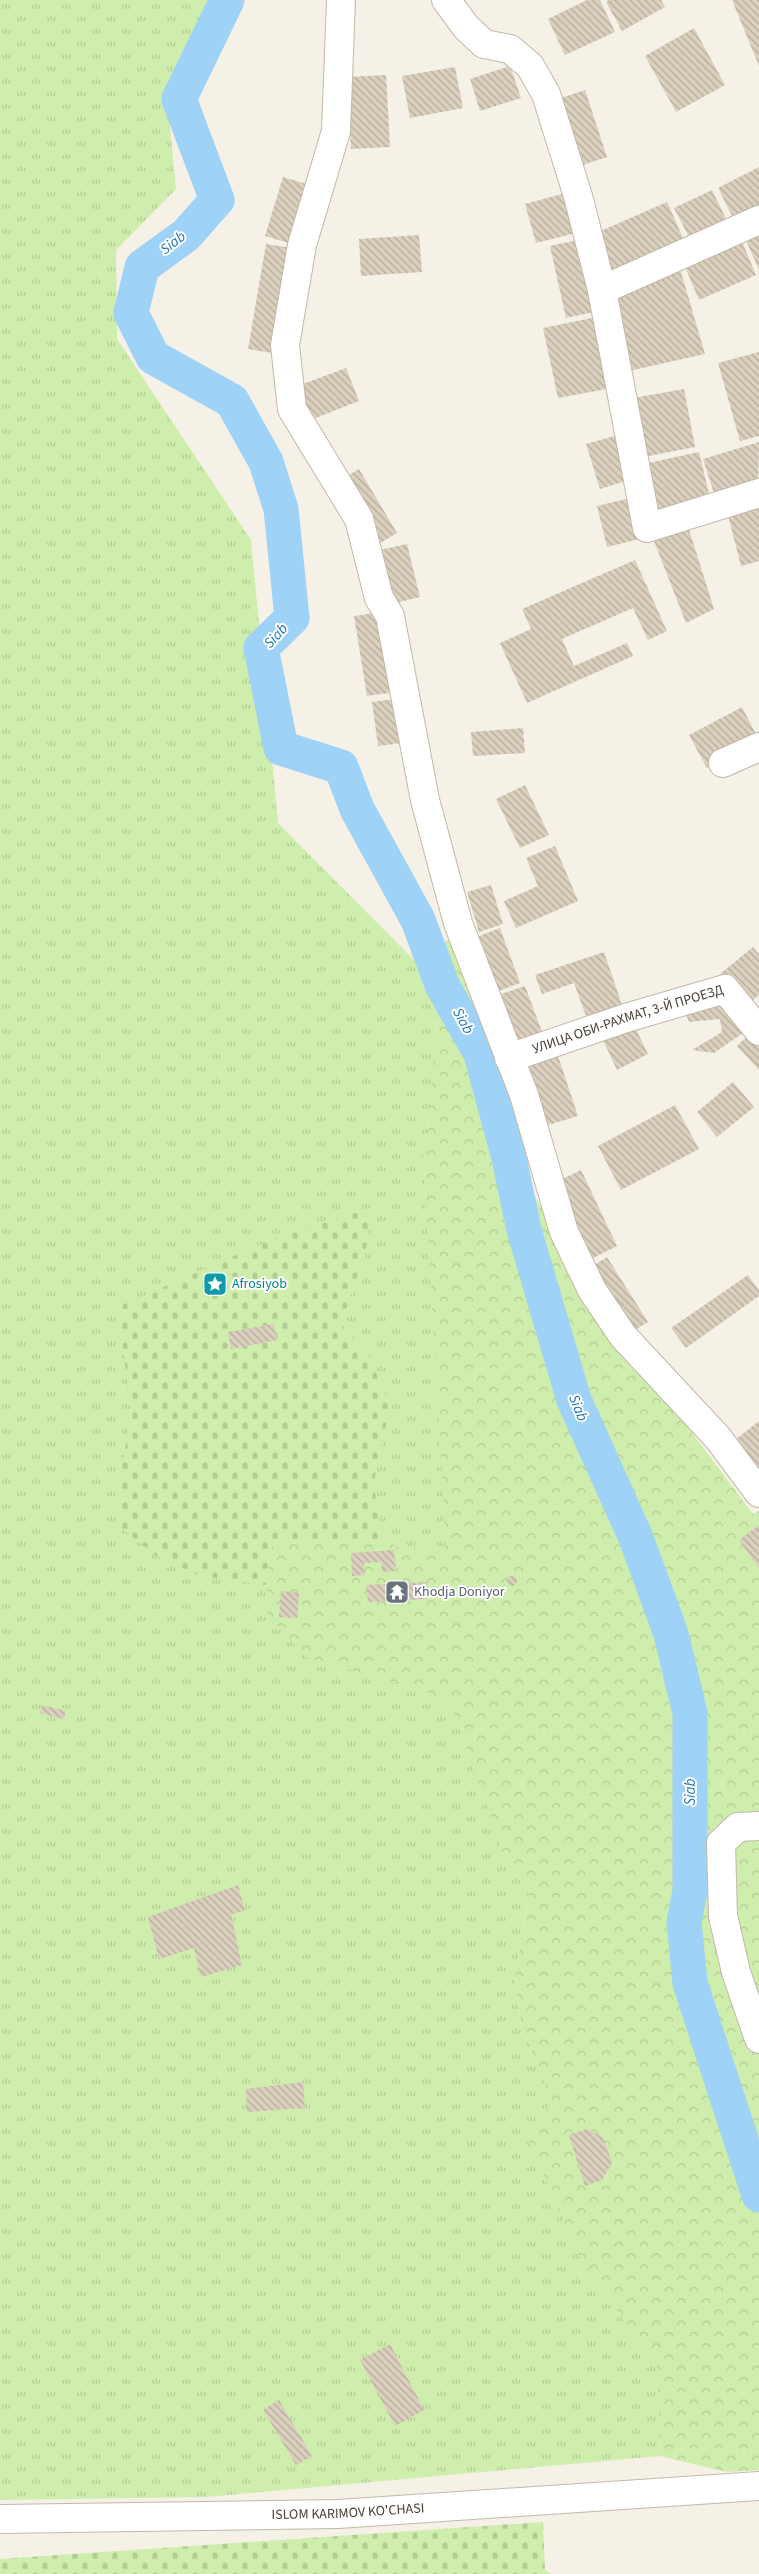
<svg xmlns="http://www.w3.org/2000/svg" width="759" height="2574" font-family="'Source Sans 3',sans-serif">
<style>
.grass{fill:url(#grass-tufts)}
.forest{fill:url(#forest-crowns)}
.cemetery{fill:url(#cemetery-stones)}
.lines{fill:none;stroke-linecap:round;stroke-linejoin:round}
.river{stroke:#9ed2f7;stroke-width:35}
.building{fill:url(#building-back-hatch)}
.minor-casing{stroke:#c2b9a9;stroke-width:30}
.minor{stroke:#fff;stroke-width:28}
.labels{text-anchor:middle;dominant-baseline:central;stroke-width:4;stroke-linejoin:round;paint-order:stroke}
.street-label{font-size:14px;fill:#494135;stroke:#fff}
.culture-label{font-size:14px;fill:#0d838f;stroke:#fff;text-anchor:start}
.worship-label{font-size:14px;fill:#5b616d;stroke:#fff;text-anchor:start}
.water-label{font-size:15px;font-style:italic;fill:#2277b7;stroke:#fff}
</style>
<defs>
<pattern id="grass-tufts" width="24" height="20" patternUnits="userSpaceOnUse" patternTransform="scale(1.25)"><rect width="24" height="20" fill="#cfedac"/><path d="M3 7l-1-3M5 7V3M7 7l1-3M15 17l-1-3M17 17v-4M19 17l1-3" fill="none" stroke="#b3cc95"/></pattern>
<pattern id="forest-crowns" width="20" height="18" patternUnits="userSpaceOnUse" patternTransform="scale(1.25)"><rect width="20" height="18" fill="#cfedac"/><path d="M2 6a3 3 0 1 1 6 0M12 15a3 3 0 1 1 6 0" fill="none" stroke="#b3cc95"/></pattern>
<pattern id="cemetery-stones" width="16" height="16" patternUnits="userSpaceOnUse" patternTransform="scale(1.25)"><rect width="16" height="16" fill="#cfedac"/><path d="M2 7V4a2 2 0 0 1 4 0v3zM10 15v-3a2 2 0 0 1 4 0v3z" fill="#b3cc95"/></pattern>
<pattern id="building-back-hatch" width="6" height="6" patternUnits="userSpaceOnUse" patternTransform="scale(1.25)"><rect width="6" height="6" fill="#dbd0be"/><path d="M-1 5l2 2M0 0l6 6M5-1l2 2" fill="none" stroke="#b4aa9b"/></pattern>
</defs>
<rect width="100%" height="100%" fill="#f5f1e7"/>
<polygon class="grass" points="0,0 211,0 166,86 176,189 116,250 117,339 251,540 278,823 414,960 434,1014 435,1026 449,1014 423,1152 436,1367 507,1864 529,1892 515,1977 521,2024 552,2102 577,2253 657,2367 660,2456 206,2497 0,2500"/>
<polygon class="forest" points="461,933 519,1173 680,1417 753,1514 759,1511 759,2470 727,2472 660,2456 657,2367 577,2253 528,2139 552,2102 521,2024 515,1977 529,1892 507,1864 449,1699 306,1657 268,1616 266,1585 273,1540 386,1540 397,1547 446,1549 423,1152 430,1116 436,1033 434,1014 414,960"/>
<g class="cemetery">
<polygon points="373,1207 365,1255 341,1324 368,1354 390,1406 374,1481 378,1518 386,1540 273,1540 266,1585 200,1576 158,1557 119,1526 118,1488 131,1415 118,1307 273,1239"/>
<polygon points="543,2522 545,2570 551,2574 0,2574 0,2559"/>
</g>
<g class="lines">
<polyline class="river" points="227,0 179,99 217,200 186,235 142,267 131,313 153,357 232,401 266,462 281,509 292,618 261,648 281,748 341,767 357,809 418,920 442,985 481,1054 509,1158 524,1230 574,1400 636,1538 671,1634 690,1713 690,1891 684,1922 690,1983 759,2195"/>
</g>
<g class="building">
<polygon points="587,0 600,0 615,32 565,55 548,19"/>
<polygon points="609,0 661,0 665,7 622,31 606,2"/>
<polygon points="732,0 759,0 759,66"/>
<polygon points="694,28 725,85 676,112 645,56"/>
<polygon points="510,66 521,98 480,111 470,79"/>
<polygon points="455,67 463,108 410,118 402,76"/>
<polygon points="386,75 390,147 351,149 347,77"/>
<polygon points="585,90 607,157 574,168 552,101"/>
<polygon points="759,167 759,209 735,222 718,188"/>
<polygon points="283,177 310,185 292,244 265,236"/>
<polygon points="712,190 728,223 691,241 674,208"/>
<polygon points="569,192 580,232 536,243 525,204"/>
<polygon points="667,202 684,240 613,272 596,233"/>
<polygon points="759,229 759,270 744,236"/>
<polygon points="419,235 422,272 361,276 359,239"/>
<polygon points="740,237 756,275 699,300 683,262"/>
<polygon points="582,239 598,311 566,318 550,246"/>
<polygon points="266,244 292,248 273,353 248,349"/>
<polygon points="679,265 705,354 629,371 614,295"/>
<polygon points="597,317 612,388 558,398 543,328"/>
<polygon points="759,352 759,436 740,441 718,363"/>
<polygon points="346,368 359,401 308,421 295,387"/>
<polygon points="684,389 695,447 644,457 633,398"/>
<polygon points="618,435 632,479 600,489 586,444"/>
<polygon points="759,442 758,490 717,503 703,459"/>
<polygon points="699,452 712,506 657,518 644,464"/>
<polygon points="359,469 397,533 377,545 339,481"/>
<polygon points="634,497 644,538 607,547 597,506"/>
<polygon points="759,508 759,561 741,566 728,515"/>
<polygon points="687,523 714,609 686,623 652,536"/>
<polygon points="407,544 420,597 387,605 375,551"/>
<polygon points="635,560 667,631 648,640 633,608 562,639 574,666 627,643 633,656 527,703 500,643 531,629 522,609"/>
<polygon points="383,612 396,692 367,696 354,616"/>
<polygon points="396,699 402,743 378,746 372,702"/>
<polygon points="742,707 759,740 707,768 689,735"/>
<polygon points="523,728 525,753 473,756 471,732"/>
<polygon points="525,785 549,835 520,848 496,799"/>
<polygon points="555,846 578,901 516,928 504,901 538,886 526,858"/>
<polygon points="491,885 503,924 479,932 467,892"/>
<polygon points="500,928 520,983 499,991 479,936"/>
<polygon points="753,947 759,954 759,995 747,1005 720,974"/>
<polygon points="604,952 622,1005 586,1016 574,983 542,994 535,975"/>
<polygon points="525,986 545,1040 518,1050 498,995"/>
<polygon points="727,997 753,1026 714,1053 692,1050 722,1032 720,1019 689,1022 685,1011"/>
<polygon points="633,1023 648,1054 617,1070 602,1038"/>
<polygon points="753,1031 759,1037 759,1070 737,1046"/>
<polygon points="558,1056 578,1116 545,1126 526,1066"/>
<polygon points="733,1082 754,1107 717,1137 697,1112"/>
<polygon points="675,1105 699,1149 621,1190 598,1146"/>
<polygon points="581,1170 617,1246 591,1259 554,1183"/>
<polygon points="607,1257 648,1322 628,1334 588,1269"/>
<polygon points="748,1275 759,1290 759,1296 686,1348 671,1328"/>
<polygon points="274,1324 277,1340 231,1349 228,1332"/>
<polygon points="759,1421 759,1480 730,1444"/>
<polygon points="759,1525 759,1568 739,1540"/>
<polygon points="394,1550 396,1571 382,1572 381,1562 364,1563 365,1575 352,1576 351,1553"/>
<circle cx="512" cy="1581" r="5"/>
<polygon points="427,1582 428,1599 368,1602 366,1585"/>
<polygon points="281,1591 299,1593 297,1618 279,1617"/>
<polygon points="42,1705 66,1711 64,1719 40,1713"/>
<polygon points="238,1885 245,1911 231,1914 242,1965 201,1977 194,1948 159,1959 148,1917"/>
<polygon points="303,2082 305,2108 247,2112 246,2089"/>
<polygon points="586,2129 603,2137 612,2163 602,2180 585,2186 569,2135"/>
<polygon points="390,2344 424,2410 395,2426 360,2360"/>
<polygon points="279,2400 312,2456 296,2465 263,2410"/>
</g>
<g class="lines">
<g class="minor-casing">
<g id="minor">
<polyline points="341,0 336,131 302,245 285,345 292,409 359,519 379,598 390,616 425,800 458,923 524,1095 564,1232 592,1290 623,1336 718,1438 759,1493"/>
<polyline points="446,0 466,27 484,44 510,49 530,66 546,94 578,196 602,290 647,528 759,493"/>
<polyline points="602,290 759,220"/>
<polyline points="723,763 759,747"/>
<path id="s1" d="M509,1058L626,1018L725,989L759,1031"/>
<polyline points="759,1826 738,1827 721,1843 723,1916 736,1972 759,2039"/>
<path id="s2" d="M0,2519L338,2514L759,2486"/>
</g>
</g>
<use href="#minor" class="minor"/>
</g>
<defs>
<g id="sight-square" transform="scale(1.25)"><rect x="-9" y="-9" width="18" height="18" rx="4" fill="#0f9aa8" stroke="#fff"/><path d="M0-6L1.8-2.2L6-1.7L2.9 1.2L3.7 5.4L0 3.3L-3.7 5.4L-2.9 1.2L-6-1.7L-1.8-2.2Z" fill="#fff"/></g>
<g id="temple-square" transform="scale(1.25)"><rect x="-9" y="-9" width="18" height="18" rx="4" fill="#6b7280" stroke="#fff"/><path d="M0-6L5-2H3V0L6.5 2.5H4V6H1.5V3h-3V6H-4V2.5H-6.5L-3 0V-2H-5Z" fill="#fff"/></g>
</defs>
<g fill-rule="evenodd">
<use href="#sight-square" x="215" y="1284"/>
<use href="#temple-square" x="397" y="1592"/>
</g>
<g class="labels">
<g class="street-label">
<text stroke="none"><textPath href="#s1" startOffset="125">УЛИЦА ОБИ-РАХМАТ, 3-Й ПРОЕЗД</textPath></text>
<text stroke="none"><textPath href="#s2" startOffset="348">ISLOM KARIMOV KO'CHASI</textPath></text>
</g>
<g class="culture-label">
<text x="232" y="1284">Afrosiyob</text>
</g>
<g class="worship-label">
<text x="414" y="1592">Khodja Doniyor</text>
</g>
<g class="water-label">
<text transform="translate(173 243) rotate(-38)">Siab</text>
<text transform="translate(276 636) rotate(-48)">Siab</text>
<text transform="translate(463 1021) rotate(61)">Siab</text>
<text transform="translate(578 1408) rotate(68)">Siab</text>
<text transform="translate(690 1792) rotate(-90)">Siab</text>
</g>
</g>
</svg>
